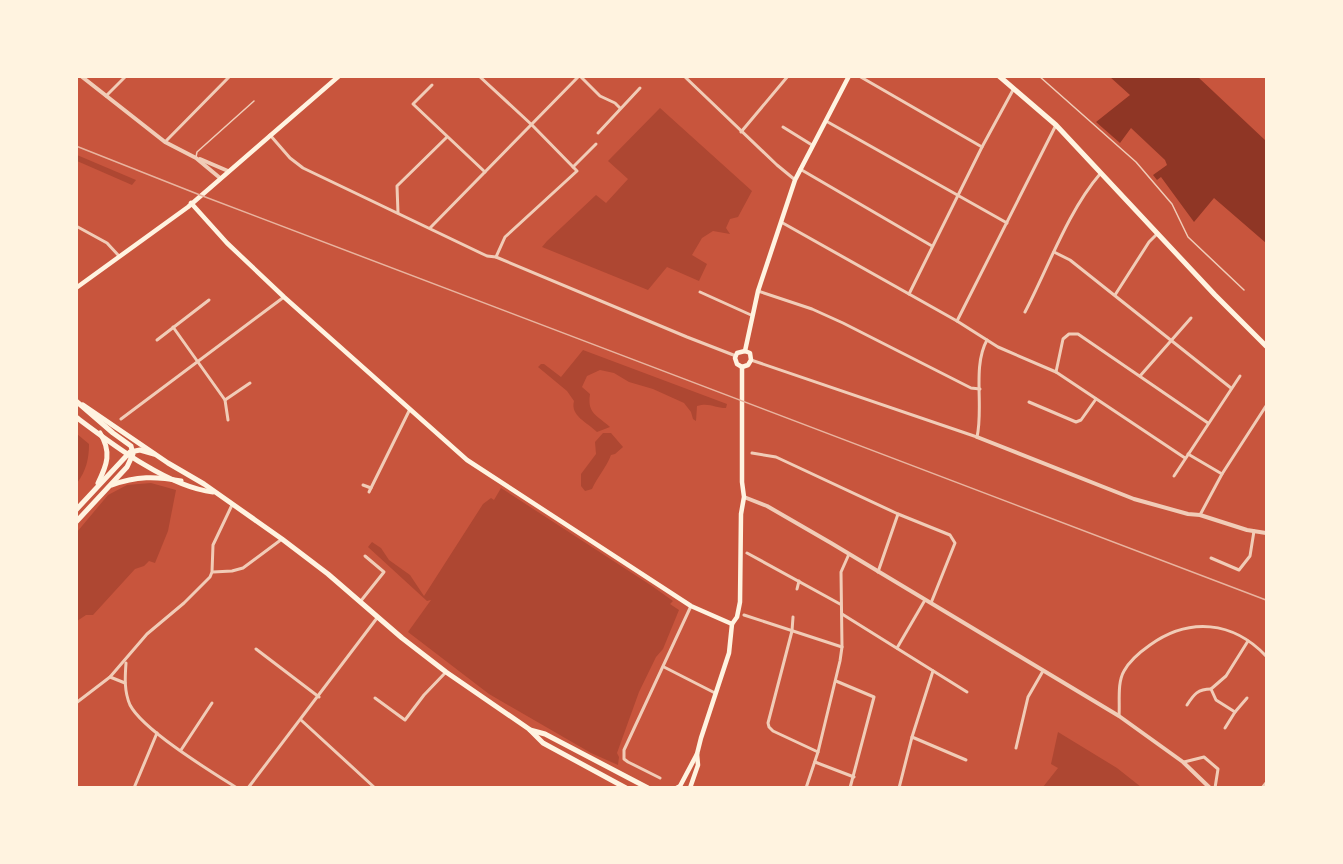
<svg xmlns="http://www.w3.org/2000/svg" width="1343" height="864" font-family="'Open Sans',sans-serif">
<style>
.green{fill:#ae4732}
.water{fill:#8f3625}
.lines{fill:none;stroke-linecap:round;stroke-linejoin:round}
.service{stroke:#f1ccb7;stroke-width:1.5}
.minor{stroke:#f1ccb7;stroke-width:3}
.tertiary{stroke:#f1ccb7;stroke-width:4}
.secondary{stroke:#fff3e0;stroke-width:4.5}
.primary{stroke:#fff3e0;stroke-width:5}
.trunk{stroke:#fff3e0;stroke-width:5}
.rail{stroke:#e9b49f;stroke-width:1.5}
</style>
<rect width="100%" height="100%" fill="#c8553d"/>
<g class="green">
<polygon points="660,108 752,191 738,217 730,219 726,228 730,234 713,231 702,238 692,255 707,264 699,281 667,267 648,290 542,247 547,241 596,195 606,203 628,179 608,161"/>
<polygon points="77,155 136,180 132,185 77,161"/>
<path d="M583,350L727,404L726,408C715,408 709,402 697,406L696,421L693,419L691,412L684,403L653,389L629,382L614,373L600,370L587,376L582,387L590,394C587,414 597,415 610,427L597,432C587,422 570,416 574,401L567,391L538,367L541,364H544L561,377Z"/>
<path d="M603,433H611L623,447L615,454L611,455C606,468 598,476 592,489L585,491L581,486V474L596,454L595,442Z"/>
<path d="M77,434L89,444C89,459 86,471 77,483Z"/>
<polygon points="151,483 176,490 168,531 155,563 149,561 144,566 135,569 93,615 86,615 77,621 77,532 108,495 127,485"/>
<polygon points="501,488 652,586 673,601 670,604 679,610 663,649 656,657 639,692 617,753 619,757 618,765 591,753 489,694 408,632 431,600 427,601 368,547 372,542 381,548 389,560 410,575 424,596 483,504 491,498 494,500"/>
<polygon points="1058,732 1117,768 1141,787 1043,787 1058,768 1051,764"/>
</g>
<polygon class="water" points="1110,77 1198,77 1266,141 1266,243 1214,198 1194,222 1161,177 1157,180 1153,175 1167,165 1165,160 1131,128 1120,143 1096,122 1130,95"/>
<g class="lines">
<g class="service">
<polyline points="1039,76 1136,162 1172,204 1188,237 1244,290"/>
<polyline points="196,157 197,152 254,101"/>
</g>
<g class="minor">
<polyline points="479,76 532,125 577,171 505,237 496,257"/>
<polyline points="580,76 600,96 615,103 620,108"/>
<polyline points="684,76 777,165 794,179"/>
<polyline points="859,76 982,147"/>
<polyline points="432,85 413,104 485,172"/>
<polyline points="106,96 126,76"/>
<polyline points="826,121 1007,223"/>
<polyline points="783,127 812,145"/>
<polyline points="741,132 788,76"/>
<polyline points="598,133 640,88"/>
<polyline points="270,135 290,158 303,168 487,256 496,257 687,337 736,356"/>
<polyline points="165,142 230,76"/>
<polyline points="573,167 596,144"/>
<polyline points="800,169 932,246"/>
<polyline points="398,213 397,186 447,137"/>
<polyline points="781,222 957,321 998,347 1056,372 1185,458"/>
<polyline points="76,226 107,243 119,256"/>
<polyline points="430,228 579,76"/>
<polyline points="1054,252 1070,260 1231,388"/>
<polyline points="758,291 812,309 843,323 971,388 980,389"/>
<polyline points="700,292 751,315"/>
<polyline points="909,294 982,147 1013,90"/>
<polyline points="1115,295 1149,242 1158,233"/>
<path d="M1025,312C1048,268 1068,211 1100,174"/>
<polyline points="957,321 1056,125"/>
<polyline points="173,327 225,400 228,420"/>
<polyline points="157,340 209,300"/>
<path d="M751,360L977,437C984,407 972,367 987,340"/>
<polyline points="1056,372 1063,339 1069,334 1078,334 1208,423"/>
<polyline points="1140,376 1191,318"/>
<polyline points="225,400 250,383"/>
<polyline points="1029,402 1076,422 1081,420 1096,399"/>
<polyline points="121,419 284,297"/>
<polyline points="752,453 776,457 898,514"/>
<polyline points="1188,454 1222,474"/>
<polyline points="1174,476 1240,376"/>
<polyline points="363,485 371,488"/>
<polyline points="369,492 410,409"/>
<polyline points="1200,515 1222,474 1266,406"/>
<polyline points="747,553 840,604"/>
<polyline points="1211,558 1239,570 1250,556 1254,531"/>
<polyline points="213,572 232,571 243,568 282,539"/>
<polyline points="878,572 898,514 950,535 955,543 931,603"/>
<polyline points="797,589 799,581"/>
<polyline points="360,602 384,572 365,556"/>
<polyline points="842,614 967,692"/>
<polyline points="744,615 842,647"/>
<polyline points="793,617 792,631 768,723 769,727 773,731 818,752"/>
<polyline points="897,648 925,600"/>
<polyline points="256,649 319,697"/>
<path d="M126,663C125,677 124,691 130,705C143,730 210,771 237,788"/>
<polyline points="664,667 715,693"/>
<polyline points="110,677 125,683"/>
<polyline points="836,681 874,697 850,788"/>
<polyline points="375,698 405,720 424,695 446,672"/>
<polyline points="76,703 110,677 147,634 184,603 210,577 212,572 213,545 232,505"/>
<path d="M1187,705C1194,694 1198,689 1211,689"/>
<polyline points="1235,712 1247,698"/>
<path d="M1119,716C1120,702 1117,683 1124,671C1130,660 1140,652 1150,645C1189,617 1233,621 1266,656"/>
<polyline points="301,720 375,788"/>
<polyline points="1225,728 1235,712 1216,700 1211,689 1226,676 1248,641"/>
<polyline points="912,737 966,760"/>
<polyline points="1016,748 1028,697 1043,671"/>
<polyline points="181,750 212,703"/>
<polyline points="815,762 854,777"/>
<polyline points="1184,762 1204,757 1218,769 1215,788"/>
<polyline points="660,778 628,762 624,759 624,750 691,606"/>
<polyline points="134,788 157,733"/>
<polyline points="248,788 377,618"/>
<polyline points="806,788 818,752 840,661 842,647 841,572 849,554"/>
<polyline points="899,788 912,737 933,671"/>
<polyline points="1262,788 1266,783"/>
</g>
<g class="tertiary">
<polyline points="81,76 165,142 196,158 220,178"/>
<polyline points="200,159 228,171"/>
<polyline points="977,437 1134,499 1188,514 1200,515 1247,530 1266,533"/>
<polyline points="744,497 767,506 831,543 1119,716 1183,762 1210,788"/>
</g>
<g class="secondary">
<polyline points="191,203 227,243 284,297 467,460 691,606 732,624"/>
<polyline points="76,288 188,207 339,76"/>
<polyline points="745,351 758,291 795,180 849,76"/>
<polyline points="742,367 737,364 735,358 737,353 745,351"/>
<polyline points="742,367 748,365 751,360 750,353 745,351"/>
<polyline points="679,788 697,754"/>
<polyline points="690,788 698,765 697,754 701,738 729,653 732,624 737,617 740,602 741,514 744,497 742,482 742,367"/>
</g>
<g class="primary">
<polyline points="999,76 1056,125 1215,295 1266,346"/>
<polyline points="83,405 168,463 204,484 282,539 328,574 402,638 446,672 529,729 543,743 626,788"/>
<path d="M76,417C112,444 168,487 213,492"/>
<polyline points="530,730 545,734 648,788"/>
<polyline points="677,788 679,787"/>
</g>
<g class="trunk">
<polyline points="76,401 113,433 131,446 133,454 127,467 76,522"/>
<path d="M98,483C107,465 112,452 100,433"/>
<path d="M112,485C136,476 156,476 181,481"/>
<polyline points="76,510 130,452 140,450 154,454"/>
</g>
<polyline class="rail" points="76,146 200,195 1266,600"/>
</g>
<rect width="1343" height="864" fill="none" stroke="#fff3e0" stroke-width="156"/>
</svg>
